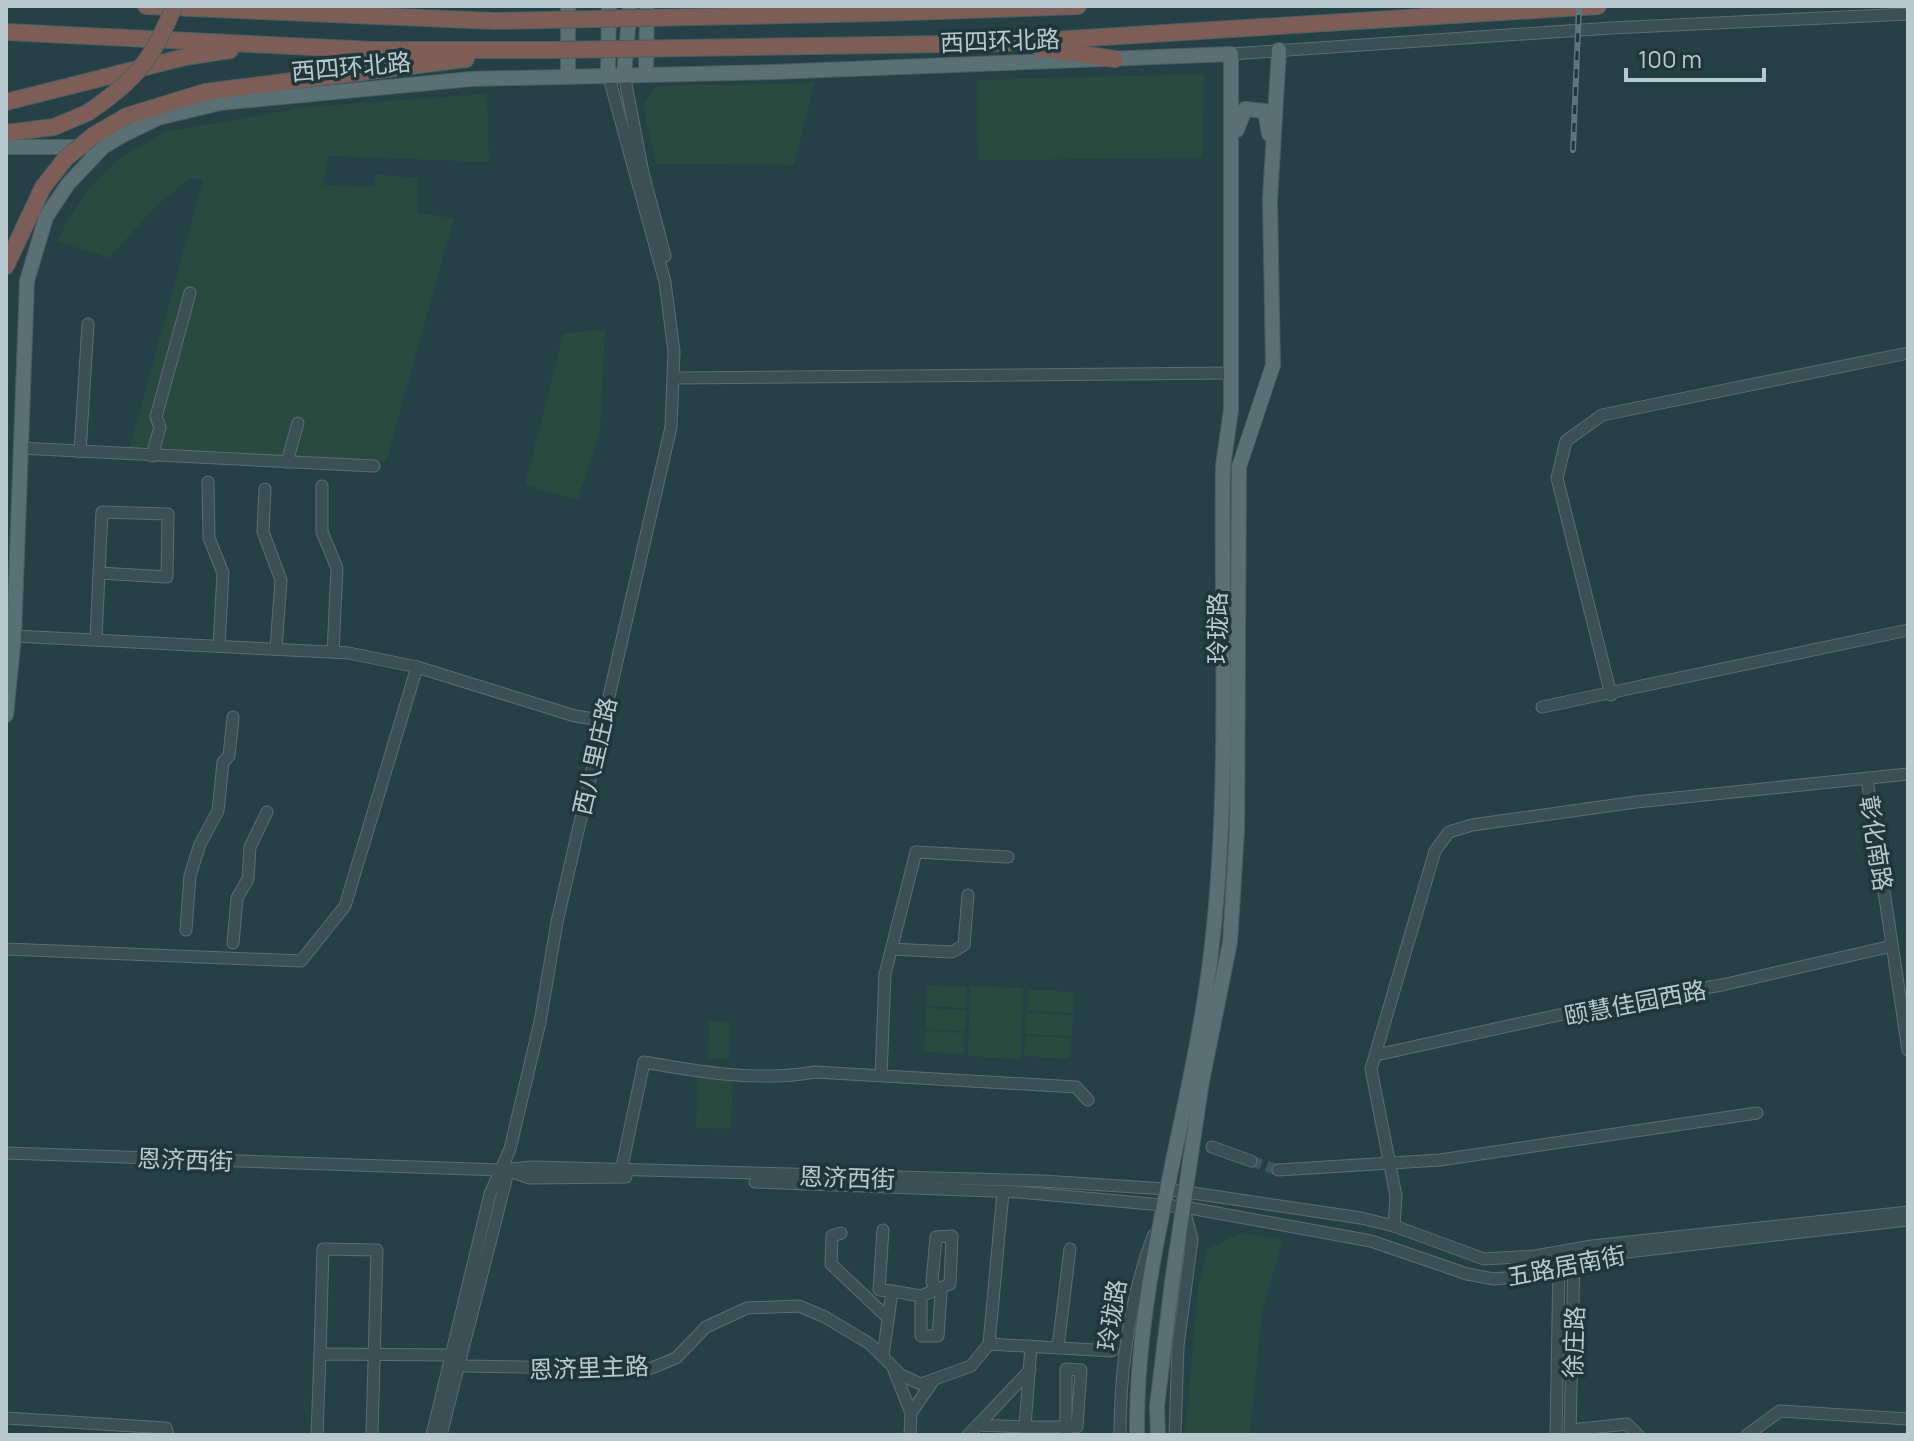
<svg xmlns="http://www.w3.org/2000/svg" width="1914" height="1441" font-family="Manrope,'Noto Sans SC',sans-serif">
<style>
.green{fill:#2a493f}
.lines{fill:none;stroke-linecap:round;stroke-linejoin:round}
.minor-tunnel{stroke:#3c565a;stroke-width:11;stroke-dasharray:11 5.5;stroke-linecap:butt}
.minor-casing{stroke:#596e72;stroke-width:13}
.major-casing{stroke:#475d61;stroke-width:16}
.highway-casing{stroke:#485e63;stroke-width:18}
.minor{stroke:#3a5055;stroke-width:11}
.major{stroke:#597075;stroke-width:14}
.highway{stroke:#7c5e57;stroke-width:16}
.rail-casing{stroke:#5c777c;stroke-width:6}
.rail{stroke:#1f363b;stroke-width:3;stroke-dasharray:9;stroke-linecap:butt}
.highway-bridge-casing{stroke:#485e63;stroke-width:18;stroke-linecap:butt}
.highway-bridge{stroke:#7c5e57;stroke-width:16}
.labels{text-anchor:middle;dominant-baseline:central;stroke-width:7;stroke-linejoin:round;paint-order:stroke}
.street-label{font-size:24px;fill:#b8cace;stroke:#1f363b}
</style>
<rect width="100%" height="100%" fill="#264146"/>
<g class="green">
<polygon points="1204,74 1203,158 978,160 977,80"/>
<polygon points="815,83 794,165 656,164 643,106 656,86"/>
<polygon points="487,94 489,162 329,156 323,185 374,187 375,174 418,178 417,213 454,218 386,462 130,447 203,180 190,178 157,205 109,258 56,241 87,190 119,159 165,132 307,107"/>
<polygon points="605,329 600,432 578,500 525,485 563,334"/>
<polygon points="927,985 967,987 966,1008 926,1006"/>
<polygon points="970,986 1023,988 1021,1059 968,1056"/>
<polygon points="1028,990 1074,992 1073,1013 1027,1011"/>
<polygon points="926,1008 966,1010 965,1031 925,1029"/>
<polygon points="1026,1013 1073,1015 1072,1036 1025,1034"/>
<polygon points="709,1021 730,1022 729,1059 708,1058"/>
<polygon points="925,1031 965,1033 964,1054 924,1052"/>
<polygon points="1025,1036 1071,1038 1070,1059 1024,1056"/>
<polygon points="698,1077 733,1078 731,1129 696,1128"/>
<polygon points="1240,1233 1283,1240 1262,1313 1250,1435 1185,1435 1198,1288 1208,1249"/>
</g>
<g class="lines">
<polyline class="minor-tunnel" points="1251,1161 1278,1170"/>
<g class="minor-casing">
<g id="minor">
<polyline points="1231,54 1611,28 1908,14"/>
<polyline points="624,74 643,173 665,256"/>
<polyline points="674,378 1231,373"/>
<polyline points="20,448 374,466"/>
<polyline points="80,452 88,324"/>
<polyline points="152,456 160,427 156,417 190,293"/>
<polyline points="287,462 298,423"/>
<polyline points="208,482 209,538 223,573 219,646"/>
<polyline points="322,486 322,532 337,568 333,652"/>
<polyline points="265,489 263,532 281,580 276,649"/>
<polyline points="14,636 349,653 417,667 575,716 607,721"/>
<polyline points="96,639 99,573 167,577 168,514 102,512 99,573"/>
<polyline points="1611,695 1557,478 1566,441 1602,415 1908,353"/>
<polyline points="1542,707 1908,630"/>
<polyline points="1867,779 1908,1050"/>
<polyline points="186,930 190,876 200,844 218,811 223,762 229,756 233,717"/>
<polyline points="233,943 237,898 248,879 250,847 267,812"/>
<polyline points="6,949 301,961 345,906 417,667"/>
<polyline points="891,949 952,952 964,945 968,895"/>
<polyline points="1376,1055 1618,1002 1722,985 1892,946"/>
<polyline points="881,1075 885,974 916,852 1008,857"/>
<polyline points="1212,1147 1251,1161"/>
<polyline points="6,1153 501,1170 533,1167 1043,1181 1166,1189 1361,1218 1394,1226 1484,1259 1535,1256 1592,1246 1908,1212"/>
<polyline points="1278,1170 1440,1160 1757,1113"/>
<polyline points="512,1172 530,1178 626,1177"/>
<path d="M620,1176L644,1062C699,1072 760,1082 815,1072L1076,1087L1088,1100"/>
<polyline points="755,1182 1019,1192 1184,1207 1371,1241 1467,1274 1494,1279 1537,1275 1592,1256 1908,1220"/>
<polyline points="1394,1226 1396,1196 1371,1069 1435,851 1449,832 1472,825 1636,802 1908,774"/>
<polyline points="883,1230 879,1290 892,1291"/>
<polyline points="841,1233 832,1236 831,1264 888,1318"/>
<polyline points="989,1344 1112,1351"/>
<polyline points="1058,1347 1070,1249"/>
<polyline points="320,1354 323,1249 377,1250 372,1435"/>
<polyline points="883,1356 892,1291 921,1296 921,1336 938,1336 941,1294 932,1282 936,1237 952,1236 950,1284 921,1296"/>
<polyline points="459,1366 649,1369 676,1358 706,1327 747,1308 799,1306 825,1317 870,1344 901,1375 921,1384 971,1366 989,1344 1003,1192"/>
<polyline points="894,1370 911,1413 933,1381"/>
<polyline points="1030,1370 978,1425 1025,1427 1031,1346"/>
<polyline points="6,1418 166,1428 168,1435"/>
<polyline points="1025,1427 1073,1427"/>
<polyline points="1571,1430 1627,1424 1638,1435"/>
<polyline points="317,1435 320,1354 452,1355"/>
<polyline points="432,1435 490,1194 510,1149 540,1022 557,922 671,427 674,352 665,282 608,74"/>
<polyline points="441,1435 509,1168"/>
<polyline points="910,1435 911,1413"/>
<polyline points="968,1435 978,1425"/>
<polyline points="1066,1435 1066,1369 1081,1370 1077,1427"/>
<path d="M1120,1435C1120,1368 1130,1299 1153,1236"/>
<polyline points="1175,1435 1178,1346 1192,1239 1184,1210"/>
<polyline points="1556,1435 1559,1264"/>
<polyline points="1570,1435 1574,1256"/>
<polyline points="1747,1435 1780,1411 1908,1419"/>
</g>
</g>
<g class="major-casing">
<g id="major">
<polyline points="568,6 568,76"/>
<polyline points="646,73 647,6"/>
<polyline points="608,74 609,6"/>
<polyline points="624,74 630,6"/>
<polyline points="1237,130 1245,109 1265,111 1269,134"/>
<polyline points="6,147 86,147"/>
<path d="M6,715L14,636L27,281L46,217L68,184L103,147L123,135L158,118L220,103L471,79L773,72L1231,54V410L1223,466C1221,625 1230,786 1212,945C1194,1109 1135,1269 1137,1435"/>
<polyline points="1158,1435 1157,1406 1172,1282 1202,1081 1230,942 1237,830 1239,467 1273,365 1270,199 1279,50"/>
</g>
</g>
<g class="highway-casing">
<g id="highway">
<polyline points="146,6 495,21"/>
<polyline points="880,13 1078,6"/>
<polyline points="6,32 373,50 553,50"/>
<polyline points="881,45 1006,43 1598,6"/>
<polyline points="1039,48 1115,59"/>
<polyline points="6,102 185,57 230,50"/>
<polyline points="6,133 54,127 87,113"/>
<polyline points="94,135 127,116 205,92 466,59"/>
<polyline points="6,266 43,187"/>
</g>
</g>
<use href="#minor" class="minor"/>
<use href="#major" class="major"/>
<use href="#highway" class="highway"/>
<g class="rail-casing">
<polyline id="rail" points="1573,150 1579,6"/>
</g>
<use href="#rail" class="rail"/>
<g class="highway-bridge-casing">
<g id="highway-bridge">
<polyline points="495,21 880,13"/>
<polyline points="553,50 881,45"/>
<path d="M87,113C134,82 154,58 174,6"/>
<polyline points="43,187 66,158 94,135"/>
</g>
</g>
<use href="#highway-bridge" class="highway-bridge"/>
</g>
<g class="labels">
<g class="street-label">
<text transform="translate(1000 40) rotate(-2)">西四环北路</text>
<text transform="translate(351 66) rotate(-5)">西四环北路</text>
<text transform="translate(1216 628) rotate(-90)">玲珑路</text>
<text transform="translate(594 756) rotate(-77)">西八里庄路</text>
<text transform="translate(1877 843) rotate(81)">彰化南路</text>
<text transform="translate(1635 1002) rotate(-11)">颐慧佳园西路</text>
<text transform="translate(185 1159) rotate(2)">恩济西街</text>
<text transform="translate(847 1177) rotate(2)">恩济西街</text>
<text transform="translate(1566 1265) rotate(-11)">五路居南街</text>
<text transform="translate(1111 1315) rotate(-81)">玲珑路</text>
<text transform="translate(1573 1342) rotate(-88)">徐庄路</text>
<text transform="translate(589 1367) rotate(-2)">恩济里主路</text>
</g>
</g>
<rect width="1914" height="1441" fill="none" stroke="#b8cace" stroke-width="16"/>
<path d="M1626 68v12h138v-12" fill="none" stroke="#b8cace" stroke-width="4"/>
<text x="1638" y="68" font-size="24" fill="#b8cace" stroke="#1f363b" stroke-width="6" paint-order="stroke">100 m</text>
</svg>
